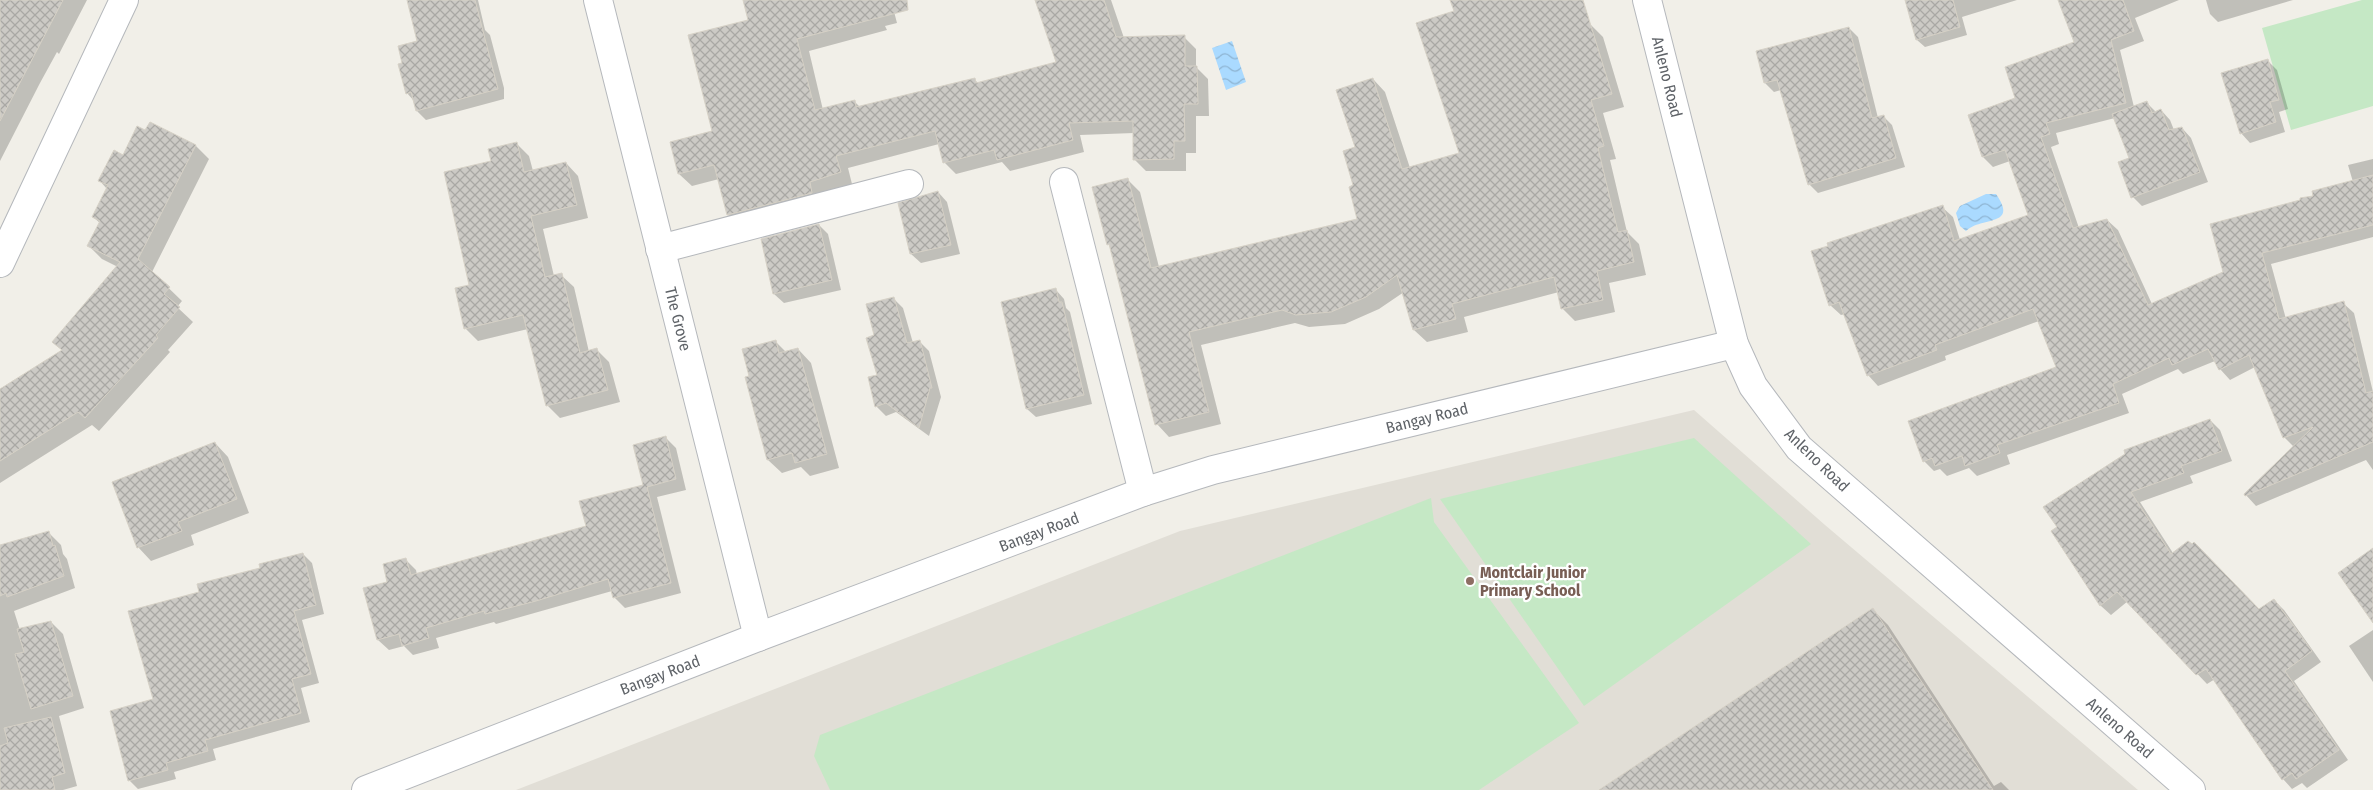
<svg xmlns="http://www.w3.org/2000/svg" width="2373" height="790" font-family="'Fira Sans Condensed',sans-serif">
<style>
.education{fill:#e1ded6}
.pitch{fill:#c5e8c5}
.water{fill:url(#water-waves)}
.shadow{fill:#0003}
.building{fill:url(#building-cross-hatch);stroke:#d6d1c6}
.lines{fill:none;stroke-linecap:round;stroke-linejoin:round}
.minor-casing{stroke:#b5b8bc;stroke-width:30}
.minor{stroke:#fff;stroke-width:28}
.education-dot{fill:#8d6e63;stroke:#fff;stroke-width:2}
.labels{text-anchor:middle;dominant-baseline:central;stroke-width:4.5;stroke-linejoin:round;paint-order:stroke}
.street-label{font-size:16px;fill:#5f6368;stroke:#fff}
.education-label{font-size:16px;font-weight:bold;fill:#785e54;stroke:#fff;text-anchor:start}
</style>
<defs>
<pattern id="water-waves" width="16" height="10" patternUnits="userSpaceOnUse" patternTransform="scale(1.25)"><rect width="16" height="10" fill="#aadaff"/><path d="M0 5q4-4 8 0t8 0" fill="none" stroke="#8eb4d2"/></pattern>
<pattern id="building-cross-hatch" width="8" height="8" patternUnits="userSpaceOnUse" patternTransform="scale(1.25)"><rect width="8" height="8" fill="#cccac5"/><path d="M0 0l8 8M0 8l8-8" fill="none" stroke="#a9a8a4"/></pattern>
</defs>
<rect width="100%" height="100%" fill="#f1efe8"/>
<polygon class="education" points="1694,410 1825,525 2138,790 516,790 1180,531"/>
<g class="pitch">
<polygon points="2362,0 2373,0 2373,106 2291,130 2262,28"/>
<polygon points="1694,438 1811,544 1584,706 1440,499"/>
<polygon points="1431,498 1434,522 1579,723 1479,790 830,790 814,756 820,735"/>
</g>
<g class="water">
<polygon points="1232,41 1246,82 1226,90 1212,48"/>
<path d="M1986,194H1996C2019,227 1982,216 1966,231L1960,226L1956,213L1960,206Z"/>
</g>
<g class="shadow">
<polygon points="0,0 87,0 59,54 57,52 40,83 0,161"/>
<polygon points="408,0 478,0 485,30 490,35 504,88 504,99 426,120 417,111 414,101 407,93 404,64 419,42"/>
<polygon points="744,0 891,0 897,23 885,26 887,30 809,51 823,110 854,101 860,107 975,80 978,83 1057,63 1037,0 1111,0 1124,38 1184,37 1196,49 1196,67 1208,79 1209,116 1196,116 1196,153 1186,153 1186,171 1146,171 1134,159 1134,133 1080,135 1084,152 1010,171 1002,162 956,174 944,162 939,144 848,168 852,184 740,227 728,215 719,179 692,186 679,174 672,143 713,132 749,20"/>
<polygon points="1452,0 1538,0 1590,24 1603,37 1624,107 1603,113 1616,159 1610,160 1627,232 1639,244 1646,275 1609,283 1615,312 1575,321 1562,308 1559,292 1464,317 1468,332 1427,342 1414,330 1404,292 1379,309 1345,324 1309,327 1295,323 1201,345 1221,424 1169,437 1157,424 1112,248 1108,244 1127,179 1140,192 1159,267 1359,220 1355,186 1356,148 1373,79 1385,92 1410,168 1461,154 1455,11"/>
<polygon points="1906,0 2017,0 1962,17 1967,35 1925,47 1917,40"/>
<polygon points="2060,0 2179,0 2135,18 2144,41 2120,50 2134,107 2147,103 2156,112 2161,110 2170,120 2174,130 2182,128 2191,138 2208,182 2142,206 2133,197 2130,159 2115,118 2056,133 2059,144 2051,147 2079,228 2107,220 2118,230 2152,304 2224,273 2314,196 2353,182 2348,165 2373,159 2373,237 2271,264 2286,319 2343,303 2354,313 2373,392 2373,470 2366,460 2256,506 2245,494 2294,447 2284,437 2255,367 2230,380 2220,369 2215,361 2183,374 2178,369 2122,394 2129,413 2007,455 2010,464 1977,476 1969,468 1947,476 1940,469 1934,471 1924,461 2058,368 2039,321 1945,356 1946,360 1878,386 1868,375 1845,314 1841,315 1830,305 1942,207 1953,217 1960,240 2029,216 2010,161 1993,167 1983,157 2017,98 2076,43"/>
<polygon points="2206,0 2293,0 2218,22 2210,14"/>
<polygon points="1849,28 1858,37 1878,118 1883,116 1892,125 1905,167 1818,193 1809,184 1781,90 1774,92 1765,83 1758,52"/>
<polygon points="2267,60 2277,70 2288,109 2279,112 2285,132 2250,143 2241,133"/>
<polygon points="150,124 196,146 209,159 152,272 182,301 177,307 193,322 168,350 170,352 99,431 92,425 0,483 0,390 63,351 54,342 118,267 102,259 89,246 100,223 93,217 107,189 100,181 146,132"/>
<polygon points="517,144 529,156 533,171 566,163 578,176 588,218 543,229 554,276 561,275 574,287 589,352 597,350 609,362 620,402 560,418 547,405 528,329 478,341 466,329 456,289 471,286 492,162"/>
<polygon points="938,192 947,202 960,254 921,263 911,254 899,204"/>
<polygon points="819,225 828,234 841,290 784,303 774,294 762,240"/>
<polygon points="1056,290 1064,299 1066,308 1070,312 1092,404 1036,417 1027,409 1002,302"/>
<polygon points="894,299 903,308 913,343 919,341 929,351 941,397 929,436 896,412 886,416 876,406 878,376 876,336"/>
<polygon points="775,341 786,352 798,349 811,363 839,468 810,476 801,467 782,473 768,460 751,376"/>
<polygon points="2210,420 2220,430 2232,461 2190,476 2193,483 2140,502 2173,553 2259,610 2274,600 2284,610 2321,662 2294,681 2348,760 2307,788 2302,783 2292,789 2283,779 2215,679 2207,684 2128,601 2111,615 2101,606 2053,531"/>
<polygon points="665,437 676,448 686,490 657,497 681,593 625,608 614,597 612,591 496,624 494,622 436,638 439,648 413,655 404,646 389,650 378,640 388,582 405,559 416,570 417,575 587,527 644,486"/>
<polygon points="215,443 228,457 249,513 191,535 194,545 151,561 138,547"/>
<polygon points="48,532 61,545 63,554 67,559 75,588 14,611 20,630 51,622 63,634 84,708 59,716 77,786 63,790 0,790 0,546"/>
<polygon points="303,554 312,563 324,614 302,620 319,683 301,688 310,722 213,749 216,760 174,772 176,779 138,789 129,780 154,700 200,593"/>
<polygon points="1872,609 1888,625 1994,786 2001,782 2009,790 1601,790"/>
<polygon points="2373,630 2373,682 2349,646"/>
</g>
<g class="building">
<polygon points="0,0 63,0 0,121"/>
<polygon points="407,0 475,0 498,89 416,111 411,92 406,94 398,64 402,63 398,46 417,41"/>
<polygon points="743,0 907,0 908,10 797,39 815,110 855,100 856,107 975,78 976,83 1056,62 1035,0 1104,0 1116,37 1185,35 1185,66 1197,66 1198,104 1184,104 1185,141 1174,141 1174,159 1133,160 1133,121 1069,123 1073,140 997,160 994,150 943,163 935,131 836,156 841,172 810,182 812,193 727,215 714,165 678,174 670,142 712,131 688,35 748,20"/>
<polygon points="1450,0 1583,0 1612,94 1591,100 1604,146 1598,148 1618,232 1627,230 1634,262 1597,271 1603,300 1561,309 1554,277 1452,304 1456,319 1413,330 1397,275 1366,297 1331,312 1296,315 1282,310 1189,332 1209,412 1155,425 1109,244 1107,245 1092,187 1128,178 1151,268 1357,219 1349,187 1353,185 1343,151 1355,147 1336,90 1373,78 1402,169 1459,153 1416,23 1454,11"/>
<polygon points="1905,0 1953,0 1960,27 1916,40"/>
<polygon points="2058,0 2123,0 2134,31 2111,40 2126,103 2046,123 2050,134 2041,137 2073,228 2107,219 2148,305 2223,272 2210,224 2300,200 2300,198 2313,196 2312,191 2373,175 2373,225 2262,253 2279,319 2344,301 2366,393 2373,391 2373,442 2245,496 2244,494 2313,427 2283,438 2249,355 2219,370 2208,349 2172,365 2169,358 2113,384 2119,403 1997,445 2000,453 1965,466 1962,456 1935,466 1932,458 1923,462 1908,421 2056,367 2033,309 1935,345 1937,350 1867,376 1839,302 1829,306 1811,251 1828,246 1827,243 1943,205 1954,241 2028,215 2005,150 1982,157 1968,115 2015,98 2005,67 2074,42"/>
<polygon points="1849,27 1872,118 1884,115 1896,158 1808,185 1777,80 1764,83 1756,51"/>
<polygon points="2268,59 2279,100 2270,102 2276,122 2240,134 2221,73"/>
<polygon points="2147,101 2152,113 2161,109 2169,130 2182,127 2200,172 2131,198 2118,162 2129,158 2112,114"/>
<polygon points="150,122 196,145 138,259 170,287 164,294 180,307 156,335 158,338 85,418 78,412 0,461 0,389 62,350 52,342 120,262 87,246 100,221 92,217 108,185 98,181 114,150 123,155 137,126 145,130"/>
<polygon points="517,142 524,172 566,162 577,205 531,216 545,277 562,273 580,353 597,348 608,390 546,406 523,315 464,329 455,288 469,285 444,172 491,161 488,149"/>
<polygon points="938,191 951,245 910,254 898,203"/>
<polygon points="819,224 832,280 773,294 761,239"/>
<polygon points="1056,288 1059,302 1062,302 1084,395 1026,409 1001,302"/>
<polygon points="894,297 907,343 920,340 932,388 930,388 919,428 886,403 875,407 868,377 877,375 866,338 874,335 866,304"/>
<polygon points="776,340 779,353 798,348 827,454 795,463 792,453 767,460 745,377 749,376 742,349"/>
<polygon points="2210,419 2222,451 2181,466 2184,473 2131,492 2171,554 2188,541 2192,544 2194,542 2259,609 2274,599 2312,651 2285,671 2339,750 2296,779 2292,773 2282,780 2206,669 2196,675 2117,592 2100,606 2051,531 2057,527 2043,507 2125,454 2124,450"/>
<polygon points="666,436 676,479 647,487 671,583 613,598 608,579 536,601 485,614 484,611 426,628 429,638 402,646 399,634 377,640 363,588 387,582 383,564 406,558 411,575 586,526 579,501 643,485 633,445"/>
<polygon points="215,442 237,499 178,522 182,531 137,548 112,482"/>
<polygon points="49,531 53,546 55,545 64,576 7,597 6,593 0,596 0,545"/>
<polygon points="2373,548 2373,623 2338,573"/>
<polygon points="303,553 316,605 294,611 311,674 292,679 301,713 205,740 208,751 166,763 168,770 128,781 110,711 153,699 128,611 199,592 197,584 260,568 259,564"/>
<polygon points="1873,608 1993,790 1599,790"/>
<polygon points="51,621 73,696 31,709 15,654 24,652 17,629"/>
<polygon points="51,717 65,773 52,777 55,790 0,790 0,746 8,743 4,728"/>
</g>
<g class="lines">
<g class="minor-casing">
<g id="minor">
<polyline points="598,0 758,637"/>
<polyline points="1647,0 1734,344 1753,386 1799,448 2191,790"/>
<polyline points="1064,182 1143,492"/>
<polyline points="660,249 909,184"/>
<polyline points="0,263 124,0"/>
<polyline points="366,790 758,637 1143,492 1213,470 1734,344"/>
</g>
</g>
<use href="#minor" class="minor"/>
</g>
<circle class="education-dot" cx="1470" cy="581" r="5"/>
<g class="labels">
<g class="street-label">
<text transform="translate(1667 77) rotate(76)">Anleno Road</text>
<text transform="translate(678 319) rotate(76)">The Grove</text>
<text transform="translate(1427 418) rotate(-14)">Bangay Road</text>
<text transform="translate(1817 460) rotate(44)">Anleno Road</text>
<text transform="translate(1039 532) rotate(-21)">Bangay Road</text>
<text transform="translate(660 675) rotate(-21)">Bangay Road</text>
<text transform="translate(2120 728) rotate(41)">Anleno Road</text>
</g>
<g class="education-label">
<text x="1480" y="572">Montclair Junior<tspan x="1480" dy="18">Primary School</tspan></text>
</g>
</g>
</svg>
